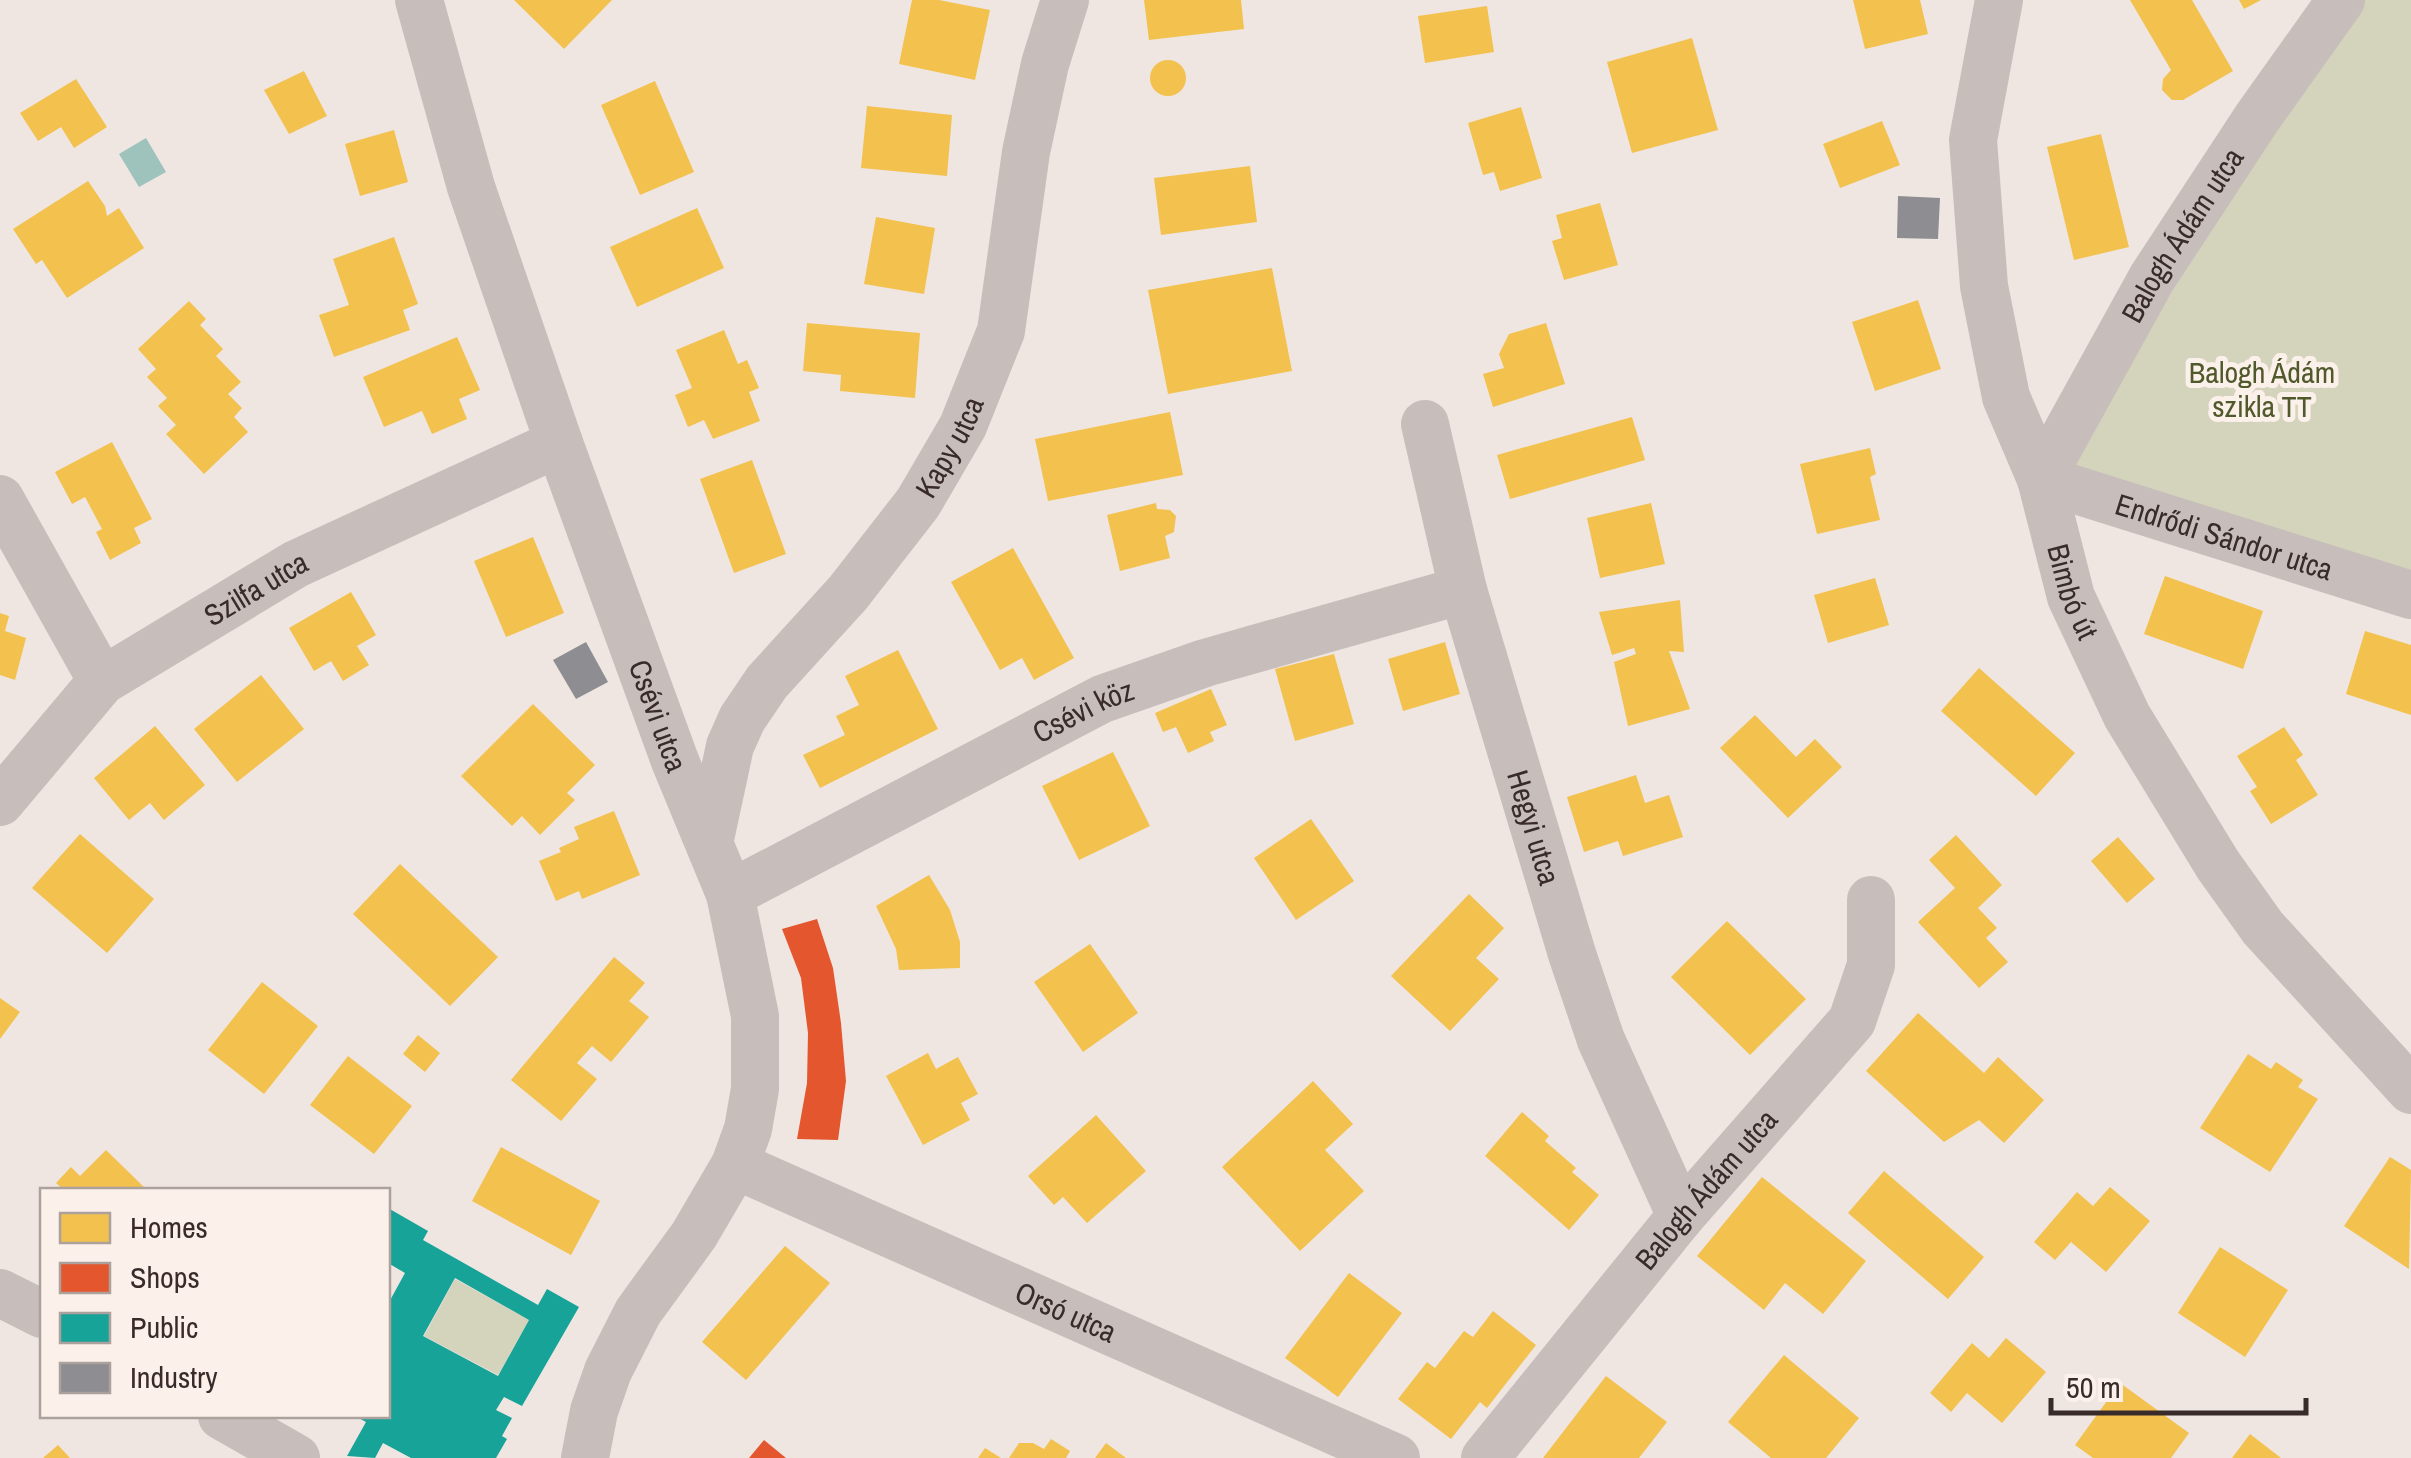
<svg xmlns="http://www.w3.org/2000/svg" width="2411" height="1458" font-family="'Archivo Narrow',sans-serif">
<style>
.park{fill:#d4d3bc}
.water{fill:#9ec2bc}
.homes{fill:#f2c14e}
.shops{fill:#e4572e}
.public{fill:#17a398;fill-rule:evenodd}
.industry{fill:#8d8d92}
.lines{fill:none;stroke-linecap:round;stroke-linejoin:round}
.minor{stroke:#c7bebb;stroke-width:48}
.labels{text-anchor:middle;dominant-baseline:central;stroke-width:10;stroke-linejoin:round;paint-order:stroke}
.street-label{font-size:30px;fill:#392b29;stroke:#fbf0ea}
.park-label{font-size:30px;fill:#50592b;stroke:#fbf0ea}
</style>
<rect width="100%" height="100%" fill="#efe6e2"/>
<g class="park">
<polygon points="2341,0 2411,0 2411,595 2041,479"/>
<polygon points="455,1279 529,1320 498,1375 424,1336"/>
</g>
<polygon class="water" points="146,138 166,172 139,187 119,154"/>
<g class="homes">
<polygon points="514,0 612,0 564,49"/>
<polygon points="912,0 939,0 990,10 975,80 899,64"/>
<polygon points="1144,0 1241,0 1244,29 1149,40"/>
<polygon points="1853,0 1920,0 1928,34 1865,49"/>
<polygon points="2130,0 2192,0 2233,71 2183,100 2172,100 2162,90 2163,79 2171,70"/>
<polygon points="2239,0 2261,0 2244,9"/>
<polygon points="1487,6 1494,52 1425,63 1418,16"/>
<polygon points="1692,38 1718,130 1632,153 1607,62"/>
<circle cx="1168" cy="78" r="18"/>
<polygon points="304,71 327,116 289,134 264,90"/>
<polygon points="76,79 107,127 74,148 61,127 38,141 20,113"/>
<polygon points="655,81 694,172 640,195 601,105"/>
<polygon points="867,106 952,115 947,176 861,168"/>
<polygon points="1521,107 1542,178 1500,191 1494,172 1483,175 1468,123"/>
<polygon points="1882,121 1900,165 1840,188 1823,144"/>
<polygon points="394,130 408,182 360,196 345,144"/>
<polygon points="2101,134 2129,247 2074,260 2047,147"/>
<polygon points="1250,166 1257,222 1161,235 1154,178"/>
<polygon points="88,181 105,206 107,216 119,208 144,248 67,298 42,260 36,264 13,229"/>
<polygon points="1600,203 1618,265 1564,280 1552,241 1562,238 1556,215"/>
<polygon points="697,208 724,268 637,307 610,247"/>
<polygon points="876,217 935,228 924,294 864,284"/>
<polygon points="394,237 418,304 403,310 410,330 334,357 319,315 349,305 333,259"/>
<polygon points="1272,268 1292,371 1168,394 1148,290"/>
<polygon points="1918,300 1941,369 1875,391 1852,322"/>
<polygon points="189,301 206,319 200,325 223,349 216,356 241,382 228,394 242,408 234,417 248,432 204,474 166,434 176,425 158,406 167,398 147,377 156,369 138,349"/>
<polygon points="807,323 920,333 915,398 840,391 841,375 803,371"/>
<polygon points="1546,323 1565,384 1493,407 1483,374 1504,368 1499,354 1509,334"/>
<polygon points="724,330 738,364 747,360 759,388 749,392 760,421 713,439 704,420 688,427 675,395 692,388 676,350"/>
<polygon points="457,337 480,390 459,399 467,419 432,434 422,411 384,427 363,377"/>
<polygon points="1170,412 1183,475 1048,501 1035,439"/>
<polygon points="1632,417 1645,460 1510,499 1497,455"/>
<polygon points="112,442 152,519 134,528 141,543 110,560 96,532 102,529 85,497 72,504 55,472"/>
<polygon points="1870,448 1876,474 1870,477 1880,520 1817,534 1800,464"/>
<polygon points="752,460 786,554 734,573 700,479"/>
<polygon points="1156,503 1157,509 1170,510 1176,516 1174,532 1165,536 1170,558 1120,571 1107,515"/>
<polygon points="1651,503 1665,564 1600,578 1587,518"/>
<polygon points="533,537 564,613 506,637 474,561"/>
<polygon points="1013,548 1074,658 1034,680 1022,658 1000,670 951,582"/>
<polygon points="2165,576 2263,611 2243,669 2144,634"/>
<polygon points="1875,578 1889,625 1828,643 1814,595"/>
<polygon points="351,592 376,635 357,646 369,665 343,681 331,661 314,671 289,628"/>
<polygon points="1680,600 1684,652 1669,651 1690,709 1628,726 1614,662 1636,654 1634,648 1612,655 1599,612"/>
<polygon points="0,613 9,616 5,631 26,638 15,680 0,675"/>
<polygon points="2365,631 2411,645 2411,715 2346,694"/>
<polygon points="1445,642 1460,694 1403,711 1388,659"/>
<polygon points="898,650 938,729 820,788 803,755 845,735 836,716 859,705 845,676"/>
<polygon points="1334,654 1354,724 1295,741 1275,669"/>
<polygon points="1979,668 2075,753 2036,796 1941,711"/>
<polygon points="261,675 304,729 237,782 194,729"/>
<polygon points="1211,689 1227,725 1210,732 1214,741 1188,753 1176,727 1163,732 1155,713"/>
<polygon points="533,704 595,765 567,793 575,800 540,835 522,816 512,826 461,776"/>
<polygon points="1755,715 1796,757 1815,739 1842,767 1788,818 1720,748"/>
<polygon points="155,726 205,785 164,820 150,803 129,820 94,778"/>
<polygon points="2284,727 2303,755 2296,760 2318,795 2271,824 2250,791 2257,787 2237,756"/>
<polygon points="1113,752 1150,826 1079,860 1042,786"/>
<polygon points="1636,775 1645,803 1669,795 1683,837 1623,856 1618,841 1584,852 1567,797"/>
<polygon points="614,811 640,875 582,899 579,891 556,901 539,861 561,852 559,848 579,839 574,827"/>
<polygon points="1311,819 1354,881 1296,920 1254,858"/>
<polygon points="80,834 154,899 107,953 32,888"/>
<polygon points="1956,835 2002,885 1978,908 1997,928 1986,938 2008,962 1979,988 1918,922 1955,888 1929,860"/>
<polygon points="2118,837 2155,879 2127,903 2091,861"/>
<polygon points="400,864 498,957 450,1006 353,914"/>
<polygon points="929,875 950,910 960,942 960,968 899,970 896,949 876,906"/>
<polygon points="1469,894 1504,928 1476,958 1499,979 1450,1031 1391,976"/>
<polygon points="1727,921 1806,999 1750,1055 1671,977"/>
<polygon points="1090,944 1138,1013 1083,1052 1034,982"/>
<polygon points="614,957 645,983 629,1001 649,1017 611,1062 592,1046 577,1063 597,1079 561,1121 511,1080"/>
<polygon points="262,982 318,1026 264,1094 208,1050"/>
<polygon points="0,998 20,1012 0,1039"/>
<polygon points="1918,1013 1984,1073 1998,1057 2044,1100 2004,1143 1979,1120 1944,1142 1866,1071"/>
<polygon points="418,1035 440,1053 425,1072 403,1054"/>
<polygon points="928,1053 936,1069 958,1057 978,1094 961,1103 970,1120 923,1145 886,1076"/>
<polygon points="2248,1054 2271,1069 2276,1062 2303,1080 2298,1087 2318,1099 2270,1172 2200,1128"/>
<polygon points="348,1056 412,1106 374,1154 310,1105"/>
<polygon points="1313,1081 1353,1124 1325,1150 1364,1191 1300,1251 1222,1167"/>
<polygon points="1522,1112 1549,1136 1545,1141 1576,1168 1572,1172 1599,1195 1569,1230 1485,1156"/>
<polygon points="1096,1115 1146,1171 1087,1223 1063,1197 1054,1205 1028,1176"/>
<polygon points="501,1147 600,1201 571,1255 472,1201"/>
<polygon points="106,1150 147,1190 64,1190 56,1183 71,1167 80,1176"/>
<polygon points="2390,1157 2411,1170 2409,1269 2344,1226"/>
<polygon points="1884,1171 1984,1257 1948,1299 1848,1213"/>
<polygon points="1762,1177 1866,1261 1823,1314 1785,1283 1764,1310 1697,1256"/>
<polygon points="2110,1187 2150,1221 2106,1272 2071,1242 2055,1260 2034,1242 2077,1192 2093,1206"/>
<polygon points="785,1246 830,1283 746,1380 702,1342"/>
<polygon points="2220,1247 2288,1290 2245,1357 2178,1313"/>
<polygon points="1349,1273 1402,1313 1338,1397 1285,1358"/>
<polygon points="1493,1311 1536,1345 1487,1408 1480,1402 1451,1439 1398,1399 1427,1362 1435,1368 1464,1331 1473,1337"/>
<polygon points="2006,1338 2046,1372 2002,1423 1967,1393 1951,1412 1930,1393 1972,1343 1989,1358"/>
<polygon points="1784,1355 1859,1418 1826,1458 1771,1458 1728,1422"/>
<polygon points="1606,1376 1667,1422 1639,1458 1543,1458"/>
<polygon points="2120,1383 2189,1433 2171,1458 2093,1458 2075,1445"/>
<polygon points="2250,1434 2281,1458 2232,1458"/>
<polygon points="1051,1439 1070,1451 1066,1458 1009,1458 1019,1443 1033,1443 1044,1449"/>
<polygon points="1106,1443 1126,1458 1095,1458"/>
<polygon points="58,1445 70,1458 43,1458"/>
<polygon points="985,1448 1001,1458 978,1458"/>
</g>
<g class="shops">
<polygon points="817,919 833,968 841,1023 846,1081 838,1140 797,1139 807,1083 808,1033 801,978 782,929"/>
<polygon points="764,1440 786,1458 749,1458"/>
</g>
<path class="public" d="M388,1208L428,1231L423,1240L538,1305L547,1289L579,1307L522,1406L504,1397L496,1410L512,1418L502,1436L507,1439L496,1458H411L383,1443L375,1458L347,1456L366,1422L355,1416H388V1304L405,1273L388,1263ZM455,1278L529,1320L498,1376L423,1336Z"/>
<g class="industry">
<polygon points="1898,196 1940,198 1938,239 1897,238"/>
<polygon points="586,642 608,682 576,699 553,660"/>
</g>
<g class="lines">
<g class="minor">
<path id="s1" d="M419,0L471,187L559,443L675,761L730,894L755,1016V1089L748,1129L735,1165L694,1235L638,1312L608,1371L594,1411L585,1458"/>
<path id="s2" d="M1999,0L1973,140L1984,286L2006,397L2041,479L2071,597L2127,716L2218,865L2263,928L2411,1090"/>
<path id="s3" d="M1425,424L1463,590L1572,954L1601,1040L1681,1216"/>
<path id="s4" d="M2041,479L2152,278L2257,118L2341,0"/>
<path id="s5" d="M2041,479L2411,595"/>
<polyline points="0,499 102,681"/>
<path id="s6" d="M0,802L102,681L296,564L559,443"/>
<path id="s7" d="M710,839L730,746L742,719L767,682L848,593L918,503L963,426L1001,331L1026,152L1045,64L1065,0"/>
<path id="s8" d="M730,894L1102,699L1205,663L1463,590"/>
<path id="s9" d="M735,1165L1396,1458"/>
<polyline points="0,1293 42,1314"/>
<polyline points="222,1416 296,1458"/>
<path id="s10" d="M1485,1458L1681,1216L1852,1021L1871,965V900"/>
</g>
</g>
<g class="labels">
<g class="street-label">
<text stroke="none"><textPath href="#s4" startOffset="282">Balogh Ádám utca</textPath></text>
<text stroke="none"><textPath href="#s7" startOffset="468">Kapy utca</textPath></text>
<text stroke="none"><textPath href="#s5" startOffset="192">Endrődi Sándor utca</textPath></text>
<text stroke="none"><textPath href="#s6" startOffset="338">Szilfa utca</textPath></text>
<text stroke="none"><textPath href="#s2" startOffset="608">Bimbó út</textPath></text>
<text stroke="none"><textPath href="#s8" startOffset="398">Csévi köz</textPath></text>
<text stroke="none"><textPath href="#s1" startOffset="755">Csévi utca</textPath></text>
<text stroke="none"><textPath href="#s3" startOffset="418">Hegyi utca</textPath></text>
<text stroke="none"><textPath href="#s10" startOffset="348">Balogh Ádám utca</textPath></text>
<text stroke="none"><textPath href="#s9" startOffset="362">Orsó utca</textPath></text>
</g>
<g class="park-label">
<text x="2262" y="372">Balogh Ádám<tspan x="2262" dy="34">szikla TT</tspan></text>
</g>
</g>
<rect x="40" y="1188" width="350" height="230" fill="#fbf0ea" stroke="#ada19d" stroke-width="2.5"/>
<rect x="60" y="1213" width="50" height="30" fill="#f2c14e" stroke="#ada19d" stroke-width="2.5"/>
<text x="130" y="1238" font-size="30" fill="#392b29">Homes</text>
<rect x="60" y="1263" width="50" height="30" fill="#e4572e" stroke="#ada19d" stroke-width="2.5"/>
<text x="130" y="1288" font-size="30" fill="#392b29">Shops</text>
<rect x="60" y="1313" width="50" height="30" fill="#17a398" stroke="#ada19d" stroke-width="2.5"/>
<text x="130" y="1338" font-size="30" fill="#392b29">Public</text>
<rect x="60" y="1363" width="50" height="30" fill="#8d8d92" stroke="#ada19d" stroke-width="2.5"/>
<text x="130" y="1388" font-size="30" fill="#392b29">Industry</text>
<path d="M2051 1398v15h255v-15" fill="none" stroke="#392b29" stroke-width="5"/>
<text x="2066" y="1398" font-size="30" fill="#392b29" stroke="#fbf0ea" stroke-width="8" paint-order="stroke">50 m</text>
</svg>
